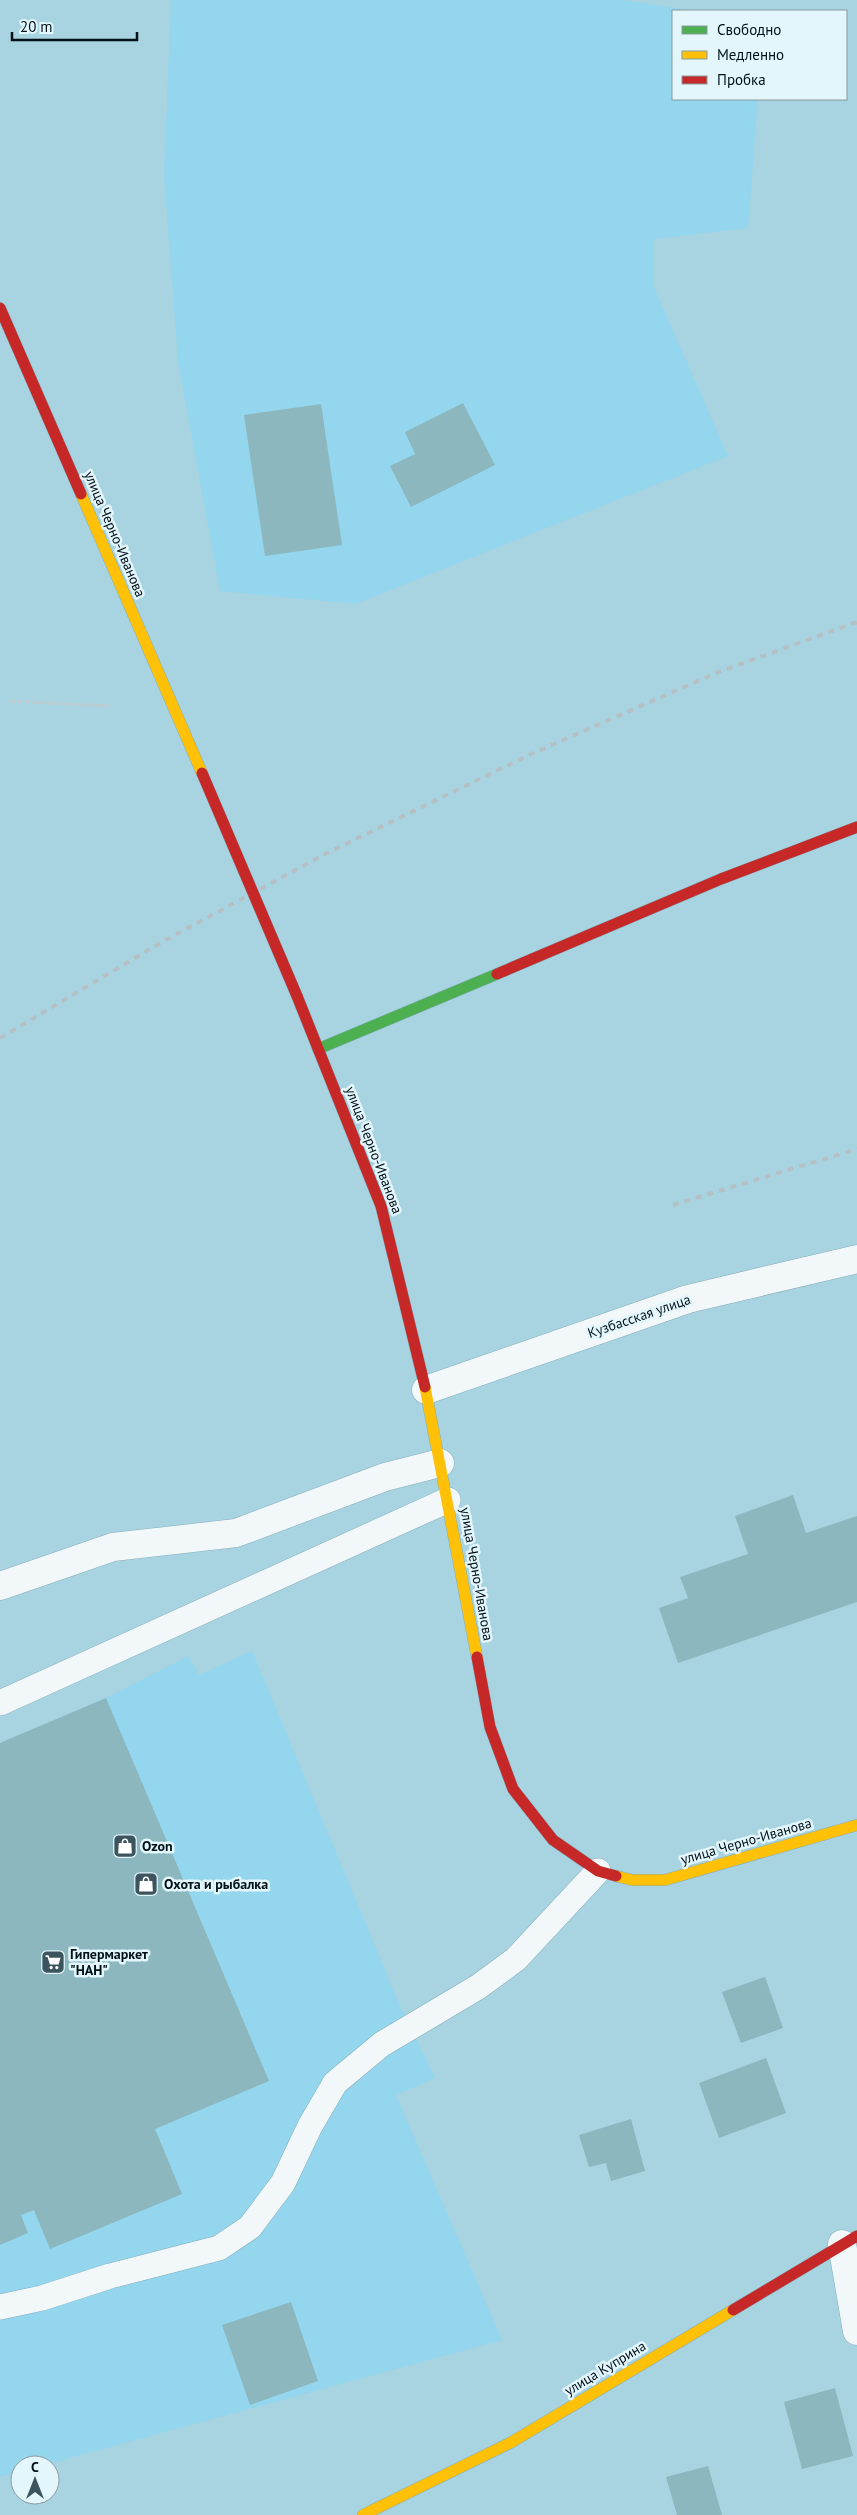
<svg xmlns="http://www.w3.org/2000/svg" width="857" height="2515" font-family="'PT Sans',sans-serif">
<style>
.built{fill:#93d6ed}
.building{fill:#8cb7bf}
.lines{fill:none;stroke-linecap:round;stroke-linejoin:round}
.lane-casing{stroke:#86afbb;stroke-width:26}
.street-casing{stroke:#86afbb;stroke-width:29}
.fast-casing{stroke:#86afbb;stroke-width:12}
.slow-casing{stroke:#86afbb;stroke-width:12}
.jam-casing{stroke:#86afbb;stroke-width:12}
.path{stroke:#becace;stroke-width:3;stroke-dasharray:5 2.5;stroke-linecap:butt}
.lane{stroke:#f2f8fa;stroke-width:25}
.street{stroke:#f2f8fa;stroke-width:28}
.fast{stroke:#4caf50;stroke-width:11}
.slow{stroke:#ffc107;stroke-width:11}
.jam{stroke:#c62828;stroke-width:11}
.rail{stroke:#b5c0c5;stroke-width:4;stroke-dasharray:6 6;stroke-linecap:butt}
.jam-bridge-casing{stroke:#86afbb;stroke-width:12;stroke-linecap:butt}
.jam-bridge{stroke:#c62828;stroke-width:11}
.labels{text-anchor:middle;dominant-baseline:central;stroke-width:5;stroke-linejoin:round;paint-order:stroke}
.street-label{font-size:14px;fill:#001017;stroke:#e3f6fc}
.poi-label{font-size:14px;font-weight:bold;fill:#001017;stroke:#e3f6fc;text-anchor:start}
</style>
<rect width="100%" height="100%" fill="#a8d3e1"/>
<g class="built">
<polygon points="171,0 623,0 695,11 673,11 673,99 758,99 748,228 654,239 653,285 728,456 355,604 220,591 178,362 164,176"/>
<polygon points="252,1651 398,2001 435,2078 396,2095 502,2340 44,2465 20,2465 20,2471 0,2477 0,1743 106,1698 188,1656 199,1675"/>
</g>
<g class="building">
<polygon points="463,403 495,465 411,507 390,466 415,454 405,432"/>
<polygon points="321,404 342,545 265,556 244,415"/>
<polygon points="793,1495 806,1533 857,1516 857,1602 678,1663 659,1608 688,1598 680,1577 748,1554 735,1516"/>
<polygon points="106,1698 269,2081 155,2129 182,2194 50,2249 34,2210 21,2215 28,2233 0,2245 0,1743"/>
<polygon points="765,1977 783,2028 741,2043 722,1992"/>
<polygon points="766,2058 786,2113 719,2138 699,2083"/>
<polygon points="631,2119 645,2171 611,2181 606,2163 589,2167 579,2135"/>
<polygon points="291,2302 318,2381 250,2405 222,2325"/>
<polygon points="835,2388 853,2456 802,2469 784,2402"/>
<polygon points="708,2466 722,2515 677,2515 666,2477"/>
</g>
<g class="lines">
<g class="lane-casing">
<g id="lane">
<polyline points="0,1703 448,1500"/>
<polyline points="0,2307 42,2298 110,2276 219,2248 250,2227 283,2183 310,2126 335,2083 382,2044 478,1987 516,1959 598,1871"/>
</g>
</g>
<g class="street-casing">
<g id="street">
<polyline points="426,1390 688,1299 857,1259"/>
<polyline points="0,1586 113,1547 236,1533 385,1477 440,1463"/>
<polyline points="842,2244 857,2331"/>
</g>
</g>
<g class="fast-casing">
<polyline id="fast" points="318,1049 497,974"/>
</g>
<g class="slow-casing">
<g id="slow">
<polyline points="81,494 202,773"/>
<polyline points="425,1387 477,1657"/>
<polyline points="616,1876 632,1880 665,1880 857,1825"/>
<polyline points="363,2515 510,2443 733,2310"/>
</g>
</g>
<g class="jam-casing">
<g id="jam">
<polyline points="0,308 81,494"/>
<polyline points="497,974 721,879 857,827"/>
<polyline points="297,996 381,1206 425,1387"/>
<polyline points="477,1657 490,1727 513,1789 553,1840 598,1871 616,1876"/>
<polyline points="733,2310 857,2236"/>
</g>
</g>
<polyline class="path" points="10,701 109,706"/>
<use href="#lane" class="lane"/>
<use href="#street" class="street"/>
<use href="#fast" class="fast"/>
<use href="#slow" class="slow"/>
<use href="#jam" class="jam"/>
<g class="rail">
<polyline points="0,1038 162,942 325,854 529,755 716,673 857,622"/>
<polyline points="673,1205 857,1149"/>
</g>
<g class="jam-bridge-casing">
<polyline id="jam-bridge" points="202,773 297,996"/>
</g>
<use href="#jam-bridge" class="jam-bridge"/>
</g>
<defs>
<g id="shop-square" transform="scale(1.25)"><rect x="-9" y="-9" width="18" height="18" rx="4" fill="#3b545e" stroke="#e3f6fc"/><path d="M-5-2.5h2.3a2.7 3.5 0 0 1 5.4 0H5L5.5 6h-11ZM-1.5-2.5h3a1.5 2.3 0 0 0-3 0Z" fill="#fff"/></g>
<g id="supermarket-square" transform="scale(1.25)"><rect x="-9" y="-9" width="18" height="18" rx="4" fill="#3b545e" stroke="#e3f6fc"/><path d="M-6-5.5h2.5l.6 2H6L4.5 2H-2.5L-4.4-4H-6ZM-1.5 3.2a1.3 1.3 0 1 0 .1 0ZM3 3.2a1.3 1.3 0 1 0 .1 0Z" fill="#fff"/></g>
</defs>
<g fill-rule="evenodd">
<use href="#shop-square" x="125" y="1846"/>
<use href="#shop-square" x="146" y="1884"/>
<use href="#supermarket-square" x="53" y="1962"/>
</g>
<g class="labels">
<g class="street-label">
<text transform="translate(115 534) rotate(67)">улица Черно-Иванова</text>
<text transform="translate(374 1150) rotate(69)">улица Черно-Иванова</text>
<text transform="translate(639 1316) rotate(-19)">Кузбасская улица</text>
<text transform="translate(477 1574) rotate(80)">улица Черно-Иванова</text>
<text transform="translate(746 1841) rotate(-16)">улица Черно-Иванова</text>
<text transform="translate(605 2368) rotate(-31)">улица Куприна</text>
</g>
<g class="poi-label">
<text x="142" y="1846">Ozon</text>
<text x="164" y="1884">Охота и рыбалка</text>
<text x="70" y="1954">Гипермаркет<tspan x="70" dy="16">"НАН"</tspan></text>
</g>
</g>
<rect x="672" y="10" width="175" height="90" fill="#e3f6fc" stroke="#889aa0"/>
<rect x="682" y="26" width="25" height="8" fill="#4caf50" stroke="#889aa0"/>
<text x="717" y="35" font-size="15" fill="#001017">Свободно</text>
<rect x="682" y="51" width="25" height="8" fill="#ffc107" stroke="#889aa0"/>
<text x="717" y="60" font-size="15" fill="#001017">Медленно</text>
<rect x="682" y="76" width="25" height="8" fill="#c62828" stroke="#889aa0"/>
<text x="717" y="85" font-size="15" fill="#001017">Пробка</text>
<g transform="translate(35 2480)"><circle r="24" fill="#e3f6fc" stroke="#889aa0"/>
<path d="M0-4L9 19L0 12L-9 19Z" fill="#3b545e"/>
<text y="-8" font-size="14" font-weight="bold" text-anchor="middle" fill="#001017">С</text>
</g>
<path d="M12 32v8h125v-8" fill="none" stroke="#001017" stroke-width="2.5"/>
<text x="20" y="32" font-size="15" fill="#001017" stroke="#e3f6fc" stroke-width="4" paint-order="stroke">20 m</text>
</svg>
